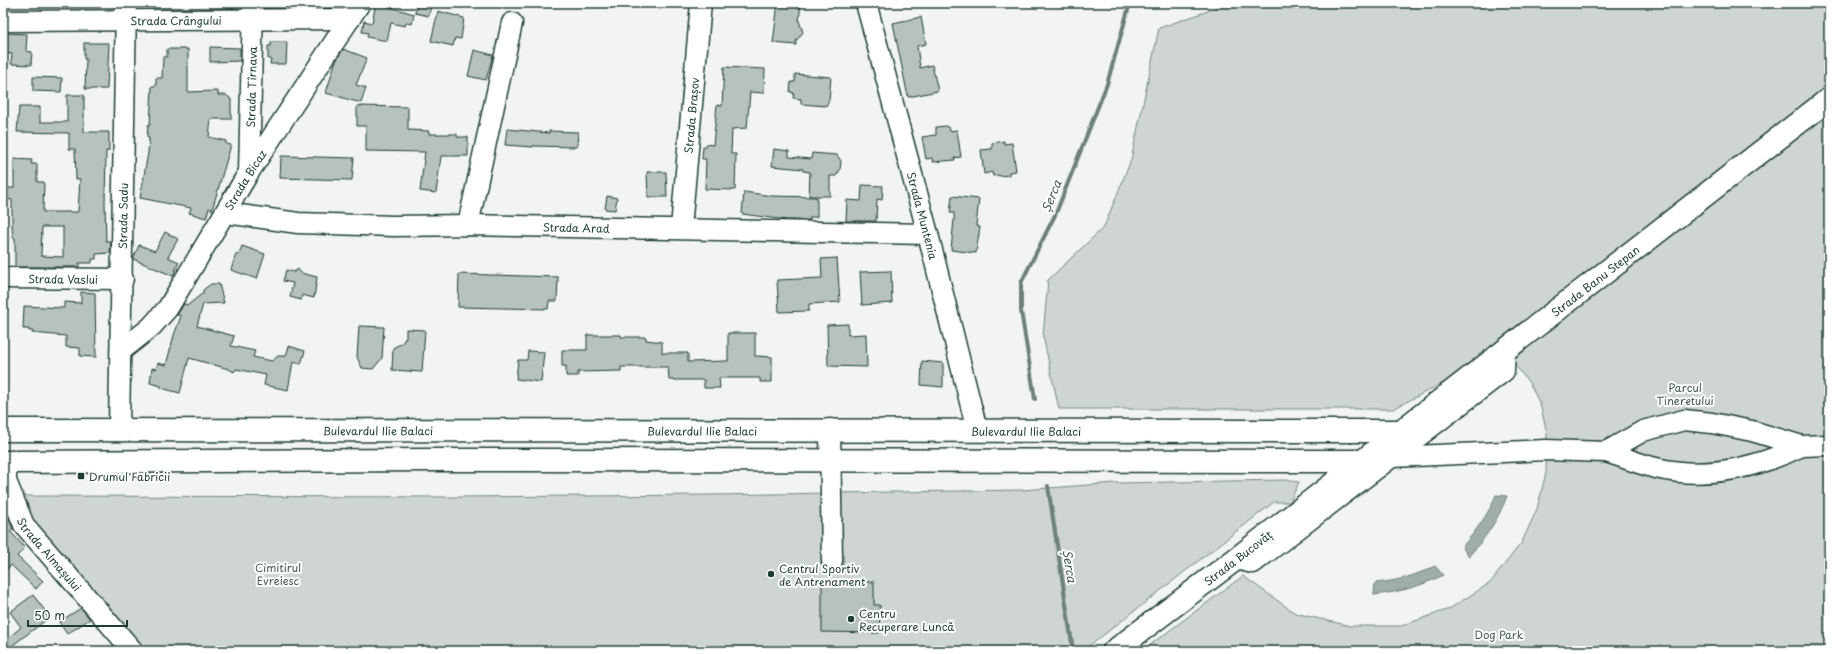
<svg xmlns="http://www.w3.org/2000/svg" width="1832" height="654" font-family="'Playpen Sans',sans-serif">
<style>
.green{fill:#ced5d3;stroke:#768984}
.water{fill:#a1adaa;stroke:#6d807b}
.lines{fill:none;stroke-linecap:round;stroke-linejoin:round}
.stream{stroke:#6d807b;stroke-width:4}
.building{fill:#b7c1bd;stroke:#1f3d34;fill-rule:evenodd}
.minor-casing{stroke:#1f3d34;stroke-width:23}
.major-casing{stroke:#1f3d34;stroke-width:25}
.minor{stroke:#fff;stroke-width:20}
.major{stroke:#fff;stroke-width:22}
.poi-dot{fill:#1f3d34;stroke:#fff;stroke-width:1.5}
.labels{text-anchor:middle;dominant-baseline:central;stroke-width:4;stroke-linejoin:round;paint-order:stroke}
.street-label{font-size:11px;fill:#1f3d34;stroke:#fff}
.park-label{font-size:11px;fill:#425b54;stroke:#fff}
.poi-label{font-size:11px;fill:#1f3d34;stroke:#fff;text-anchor:start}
.water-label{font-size:12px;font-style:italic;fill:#465f57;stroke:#fff}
</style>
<rect width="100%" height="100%" fill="#f2f3f3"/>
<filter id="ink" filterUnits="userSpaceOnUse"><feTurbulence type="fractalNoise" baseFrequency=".025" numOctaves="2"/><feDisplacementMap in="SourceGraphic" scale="8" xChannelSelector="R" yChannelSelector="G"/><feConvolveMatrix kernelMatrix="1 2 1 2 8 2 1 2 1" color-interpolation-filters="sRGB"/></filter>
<g filter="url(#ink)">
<g class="green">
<polygon points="1231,3 1829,3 1829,651 1142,651 1243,576 1295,613 1350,626 1401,626 1449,609 1490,583 1522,542 1537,509 1546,473 1547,433 1540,404 1530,384 1504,351 1393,409 1059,409 1043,336 1048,280 1104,227 1131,160 1159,28"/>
<polygon points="1286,480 1299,482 1290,502 1274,502 1083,651 134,651 24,525 20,496 456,497 710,495 1022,490 1116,483"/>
</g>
<g class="water">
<path d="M1496,495L1507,496C1498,520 1486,537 1469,556L1462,547C1476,531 1488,515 1496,495Z"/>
<path d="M1435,566L1443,575C1420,587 1399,592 1374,595L1375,583C1397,581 1415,576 1435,566Z"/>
</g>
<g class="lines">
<g class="stream">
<polyline points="1035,399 1021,311 1021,283 1056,213 1107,84 1130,3"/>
<polyline points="1048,486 1073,650"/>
</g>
</g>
<g class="building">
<polygon points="376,3 414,14 412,24 406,23 405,26 391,23 387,41 367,37 368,33 362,32 364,21 372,23"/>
<polygon points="418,3 431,5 429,16 415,13"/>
<polygon points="778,3 801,3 799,21 803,32 796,41 796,45 773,43"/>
<polygon points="438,11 464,18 461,39 455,38 453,46 431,41"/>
<polygon points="921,17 926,44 917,46 920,68 932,65 938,91 908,97 893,23"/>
<polygon points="5,33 27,34 26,51 32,52 31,65 11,64 12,54 4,53"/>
<polygon points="271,42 287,42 286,64 270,64 271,59 268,59 268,46 271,46"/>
<polygon points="84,43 109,43 107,89 85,89 86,59 84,59"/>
<polygon points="210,47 240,48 240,61 210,62"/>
<polygon points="167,49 188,49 188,92 218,91 218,95 226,95 231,99 231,119 211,119 209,137 226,141 226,144 231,145 212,210 209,208 206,218 189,213 191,208 140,198 148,153 149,138 147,137 148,125 150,125 152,86 156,86 156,78 162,78 163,57 167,57"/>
<polygon points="343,49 367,58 356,85 366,88 361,103 326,93 335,63"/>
<polygon points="474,50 493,55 486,80 468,76"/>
<polygon points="724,67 765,69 764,93 750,92 747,128 732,129 731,154 736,154 735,190 705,189 706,159 702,159 703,147 706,147 706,144 713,145 717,105 722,106"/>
<polygon points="795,74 831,77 829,100 826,106 801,104 801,99 793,98 794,93 790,92 791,82 795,82"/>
<polygon points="33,77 62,78 61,92 33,91"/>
<path d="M67,95H84V132H109V151H106L105,203L106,241H111L110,253L96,254V259H92V263H79V267H15V238H13L12,226V200L6,199V188H14V159L32,160L31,164H37V182H44L43,212H78L80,179H76L75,149H69V133L17,132L19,107H40V122H67ZM42,227H63V257L41,256Z"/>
<polygon points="357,106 408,107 408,130 429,131 429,134 457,134 457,137 468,137 468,156 441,156 436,193 420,191 425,152 366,151 366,126 357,126"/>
<polygon points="946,126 947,127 949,127 950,131 957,130 961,157 954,158 955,160 933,162 932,158 926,159 922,137 936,135 936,127"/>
<polygon points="507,129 549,133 549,131 578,132 577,147 533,146 533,147 505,145"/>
<polygon points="1004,141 1004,144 1012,143 1016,171 1009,172 1009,175 999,176 998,175 993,176 992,172 984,174 981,150 992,149 992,143"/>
<polygon points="774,149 789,151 789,157 811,159 812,153 837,155 841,161 840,170 836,176 830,176 830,196 809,196 810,172 803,171 803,169 772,166"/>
<polygon points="281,156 354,158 352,180 280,178"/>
<polygon points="647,172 666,172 667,197 648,197"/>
<polygon points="862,185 883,186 882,200 877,199 876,221 846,221 847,200 861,201"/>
<polygon points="744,192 772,196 817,197 817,217 810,217 810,220 787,220 742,214"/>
<polygon points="607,196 617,198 615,210 605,209"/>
<polygon points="952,196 979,199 976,226 980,227 976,253 951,250 954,219 954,213 950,213"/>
<polygon points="165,232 178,239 168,257 179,262 173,276 133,259 139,245 155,251"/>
<polygon points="242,246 265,254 257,279 231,270 236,254 239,255"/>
<polygon points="837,258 840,302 809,304 809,311 779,312 777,280 822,278 821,259"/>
<polygon points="298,269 301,273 317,277 314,298 302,295 301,300 290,297 293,283 283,281 286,270 294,272"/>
<polygon points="891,271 892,303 862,305 860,272"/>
<polygon points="459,274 558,277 557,301 549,301 548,309 458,307"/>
<polygon points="211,284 219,284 224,303 203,304 197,326 234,336 231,346 255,351 253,357 272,361 278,356 286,356 289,346 305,351 301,364 293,362 288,390 264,385 266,375 236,369 234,372 229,369 189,358 180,393 161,388 161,386 150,383 152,368 156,369 158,363 166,365 174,335 181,316 177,315 184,304 188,305 203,293 203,290"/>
<polygon points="81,292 95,293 96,357 80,356 80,348 66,347 66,336 32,333 33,331 29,331 29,329 23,329 24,306 64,308 64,302 81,303"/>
<polygon points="848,324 848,335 866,334 867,367 828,366 827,325"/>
<polygon points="359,326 384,327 382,358 373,369 362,368 357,357"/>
<polygon points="406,329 425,330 422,372 392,370 393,348 402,343 406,337"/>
<polygon points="728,333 755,333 755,356 772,357 772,382 760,382 760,378 719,378 720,388 704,388 704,380 669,380 668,367 621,367 621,371 578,372 578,376 566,376 566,366 562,366 562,350 587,350 587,335 621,335 621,337 646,337 646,340 662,342 662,353 688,353 688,362 728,361"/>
<polygon points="528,351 544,352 541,382 516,379 518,360 527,360"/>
<polygon points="922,361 943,363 943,387 921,385"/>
<polygon points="3,511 8,516 13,529 10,531 25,548 17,556 43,581 36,589 11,565 3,573"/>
<polygon points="822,581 874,582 874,605 880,605 879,633 822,632"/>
<polygon points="33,595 50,617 9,648 4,642 21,627 10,612"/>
<polygon points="81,608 90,619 67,634 59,622"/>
</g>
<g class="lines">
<g class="minor-casing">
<g id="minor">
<path id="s1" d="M866,3L928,234L977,430"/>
<path id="s2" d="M3,21L350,19"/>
<path id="s3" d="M249,172L253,3"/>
<path id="s4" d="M226,213L298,223L394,226L468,225L928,234"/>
<polyline points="468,225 512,23"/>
<path id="s5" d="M681,228L701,3"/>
<path id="s6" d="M3,278L123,279"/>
<path id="s7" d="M122,350L151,327L168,308L249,172L360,3"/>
<polyline points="830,429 832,561"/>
<path id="s8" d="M119,430L126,3"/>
<path d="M1606,452C1623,457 1639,464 1656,468C1706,480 1756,468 1802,446"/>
<polyline points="1361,461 1392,457 1546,450 1606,452 1643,431 1684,420 1712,423 1752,431 1802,446 1829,445"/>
<path id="s9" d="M6,462V481L24,525L133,651"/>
<polyline points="1236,559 1253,563 1504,371 1505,351"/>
</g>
</g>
<g class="major-casing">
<g id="major">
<path id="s10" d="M3,430L1401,431"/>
<polyline points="3,462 439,460 1361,461"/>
<path id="s11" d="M1114,651L1236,559L1829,99"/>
</g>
</g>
<use href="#minor" class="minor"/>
<use href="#major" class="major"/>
</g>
</g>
<g class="poi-dot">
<rect x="77" y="472" width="8" height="8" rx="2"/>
<circle cx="771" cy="574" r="4"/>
<circle cx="851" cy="619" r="4"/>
</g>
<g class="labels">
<g class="street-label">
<text stroke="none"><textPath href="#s2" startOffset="173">Strada Crângului</textPath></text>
<text stroke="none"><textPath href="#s3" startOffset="85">Strada Tîrnava</textPath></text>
<text stroke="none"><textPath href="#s5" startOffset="113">Strada Brașov</textPath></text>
<text stroke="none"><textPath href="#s7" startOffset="212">Strada Bicaz</textPath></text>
<text stroke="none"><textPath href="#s8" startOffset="214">Strada Sadu</textPath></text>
<text stroke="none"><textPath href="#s1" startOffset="220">Strada Muntenia</textPath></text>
<text stroke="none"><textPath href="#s4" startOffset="351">Strada Arad</textPath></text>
<text stroke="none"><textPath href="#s6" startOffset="60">Strada Vaslui</textPath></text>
<text stroke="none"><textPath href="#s11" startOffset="607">Strada Banu Stepan</textPath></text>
<text stroke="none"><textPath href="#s10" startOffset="375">Bulevardul Ilie Balaci</textPath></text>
<text stroke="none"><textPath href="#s10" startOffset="699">Bulevardul Ilie Balaci</textPath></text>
<text stroke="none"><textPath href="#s10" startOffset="1023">Bulevardul Ilie Balaci</textPath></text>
<text stroke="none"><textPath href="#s9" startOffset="105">Strada Almașului</textPath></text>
<text stroke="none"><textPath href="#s11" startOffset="155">Strada Bucovăț</textPath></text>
</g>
<g class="park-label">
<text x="1685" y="387">Parcul<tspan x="1685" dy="13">Tineretului</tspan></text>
<text x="278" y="567">Cimitirul<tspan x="278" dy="13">Evreiesc</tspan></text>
<text x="1499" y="634">Dog Park</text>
</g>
<g class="poi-label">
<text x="89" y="476">Drumul Fabricii</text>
<text x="779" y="568">Centrul Sportiv<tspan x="779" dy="13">de Antrenament</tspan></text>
<text x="859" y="613">Centru<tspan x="859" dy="13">Recuperare Luncă</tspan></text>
</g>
<g class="water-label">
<text transform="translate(1051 196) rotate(-68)">Șerca</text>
<text transform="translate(1070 566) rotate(81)">Șerca</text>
</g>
</g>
<rect width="1832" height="654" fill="none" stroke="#fff" stroke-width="16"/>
<rect x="8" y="8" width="1816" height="638" fill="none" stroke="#1f3d34" stroke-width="1.5" filter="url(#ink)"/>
<path d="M28 620v6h99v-6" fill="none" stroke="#1f3d34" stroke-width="2"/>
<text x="34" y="620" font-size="12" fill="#1f3d34" stroke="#ffffff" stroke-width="3" paint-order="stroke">50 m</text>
</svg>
